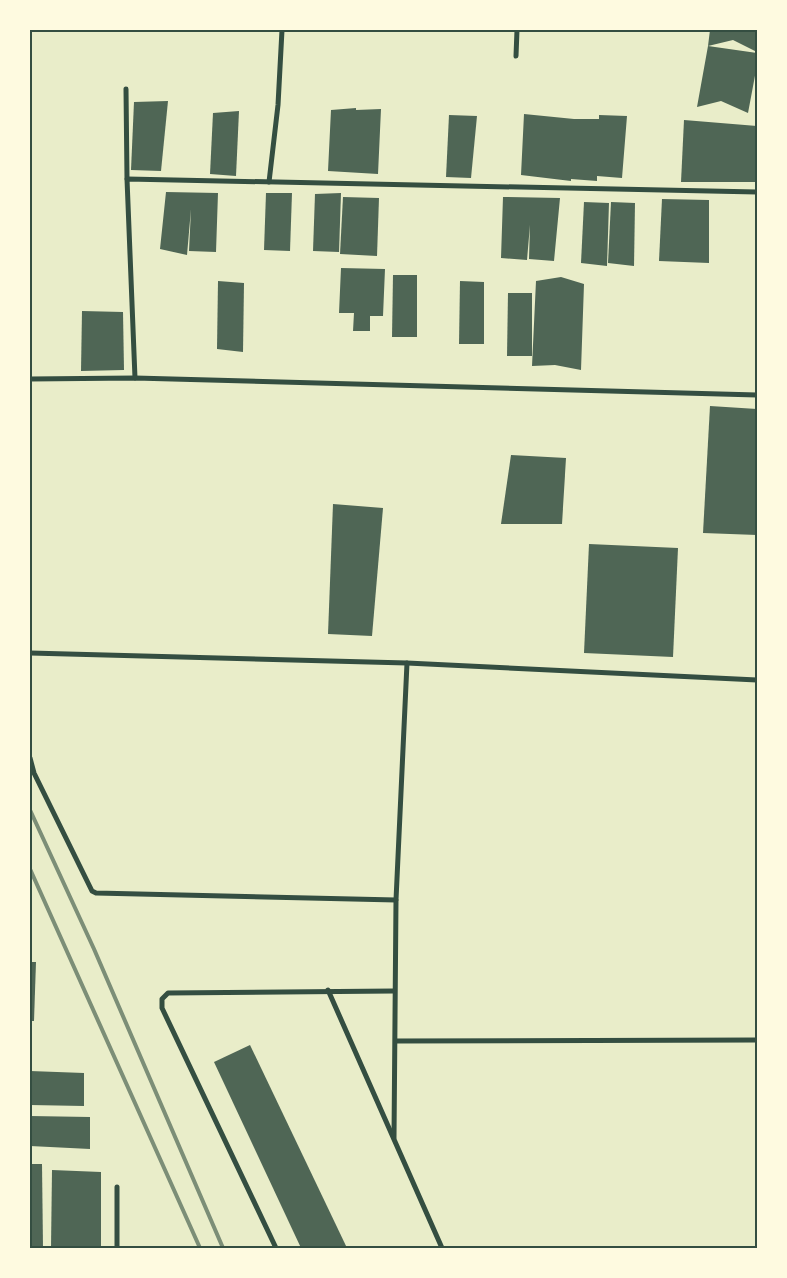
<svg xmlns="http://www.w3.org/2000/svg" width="787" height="1278" font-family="'Crimson Pro',serif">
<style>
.building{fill:#4f6655}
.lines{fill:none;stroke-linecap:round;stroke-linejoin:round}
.minor{stroke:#344e41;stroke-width:5}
.rail{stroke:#7c8e77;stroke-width:4}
.neatline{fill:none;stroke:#344e41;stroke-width:2}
</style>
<rect width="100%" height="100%" fill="#e9edc9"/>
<g class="building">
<polygon points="710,30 757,30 757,52 733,40 708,46"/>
<polygon points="708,46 757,53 757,65 748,113 721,101 697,107"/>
<polygon points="168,101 161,171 131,170 134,102"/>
<polygon points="356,108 356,110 381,109 378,174 328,171 331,110"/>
<polygon points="239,111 236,176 210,174 213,113"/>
<polygon points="524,114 574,119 599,119 599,115 627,116 622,178 597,176 597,181 571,179 571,181 521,175"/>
<polygon points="449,115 477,116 471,178 446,177"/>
<polygon points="684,120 757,126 757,182 681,182"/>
<polygon points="166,192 218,193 216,252 189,251 191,209 187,255 160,249"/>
<polygon points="266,193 292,193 290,251 264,250"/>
<polygon points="341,193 339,252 313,251 315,194"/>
<polygon points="343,197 379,198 377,256 340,254"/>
<polygon points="503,197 560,198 554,261 529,259 530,225 527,260 501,258"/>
<polygon points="662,199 709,200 709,263 659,261"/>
<polygon points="584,202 609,203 607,266 581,263"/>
<polygon points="611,202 635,203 634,266 608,263"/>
<polygon points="341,268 385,269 383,316 370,316 370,331 353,331 354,313 339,313"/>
<polygon points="393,275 417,275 417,337 392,337"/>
<polygon points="561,277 584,284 581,370 555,365 532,366 536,281"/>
<polygon points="218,281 244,283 243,352 217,349"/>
<polygon points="460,281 484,282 484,344 459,344"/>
<polygon points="508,293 532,293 532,356 507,356"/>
<polygon points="82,311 123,312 124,370 81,371"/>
<polygon points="710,406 757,409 757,535 703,533"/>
<polygon points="511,455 566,458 562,524 501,524"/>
<polygon points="333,504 383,508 372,636 328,634"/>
<polygon points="589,544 678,548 673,657 584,653"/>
<polygon points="30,962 36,962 34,1021 30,1021"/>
<polygon points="250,1045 347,1248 301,1248 214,1062"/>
<polygon points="30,1071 84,1073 84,1106 30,1105"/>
<polygon points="30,1116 90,1117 90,1149 30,1146"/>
<polygon points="30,1164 42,1164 43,1248 30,1248"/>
<polygon points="52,1170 101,1172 101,1248 51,1248"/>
</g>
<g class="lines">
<g class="minor">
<polyline points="516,56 517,30"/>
<polyline points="126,89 127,179"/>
<polyline points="269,182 278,105 282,30"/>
<polyline points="135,378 127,179 757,192"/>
<polyline points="30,379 135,378 757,395"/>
<polyline points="30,653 407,663 757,680"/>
<polyline points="30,758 34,773 92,891 96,893 396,900"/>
<polyline points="328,990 442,1248"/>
<polyline points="396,1041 757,1040"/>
<polyline points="394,1138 396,900 407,663"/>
<polyline points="117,1187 117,1248"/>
<polyline points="276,1248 162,1008 162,999 168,993 394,991"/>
</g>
<g class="rail">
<polyline points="30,810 94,949 223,1248"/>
<polyline points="30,869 200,1248"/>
</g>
</g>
<rect width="787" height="1278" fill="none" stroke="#fefae0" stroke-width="62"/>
<rect x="31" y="31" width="725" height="1216" class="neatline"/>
</svg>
